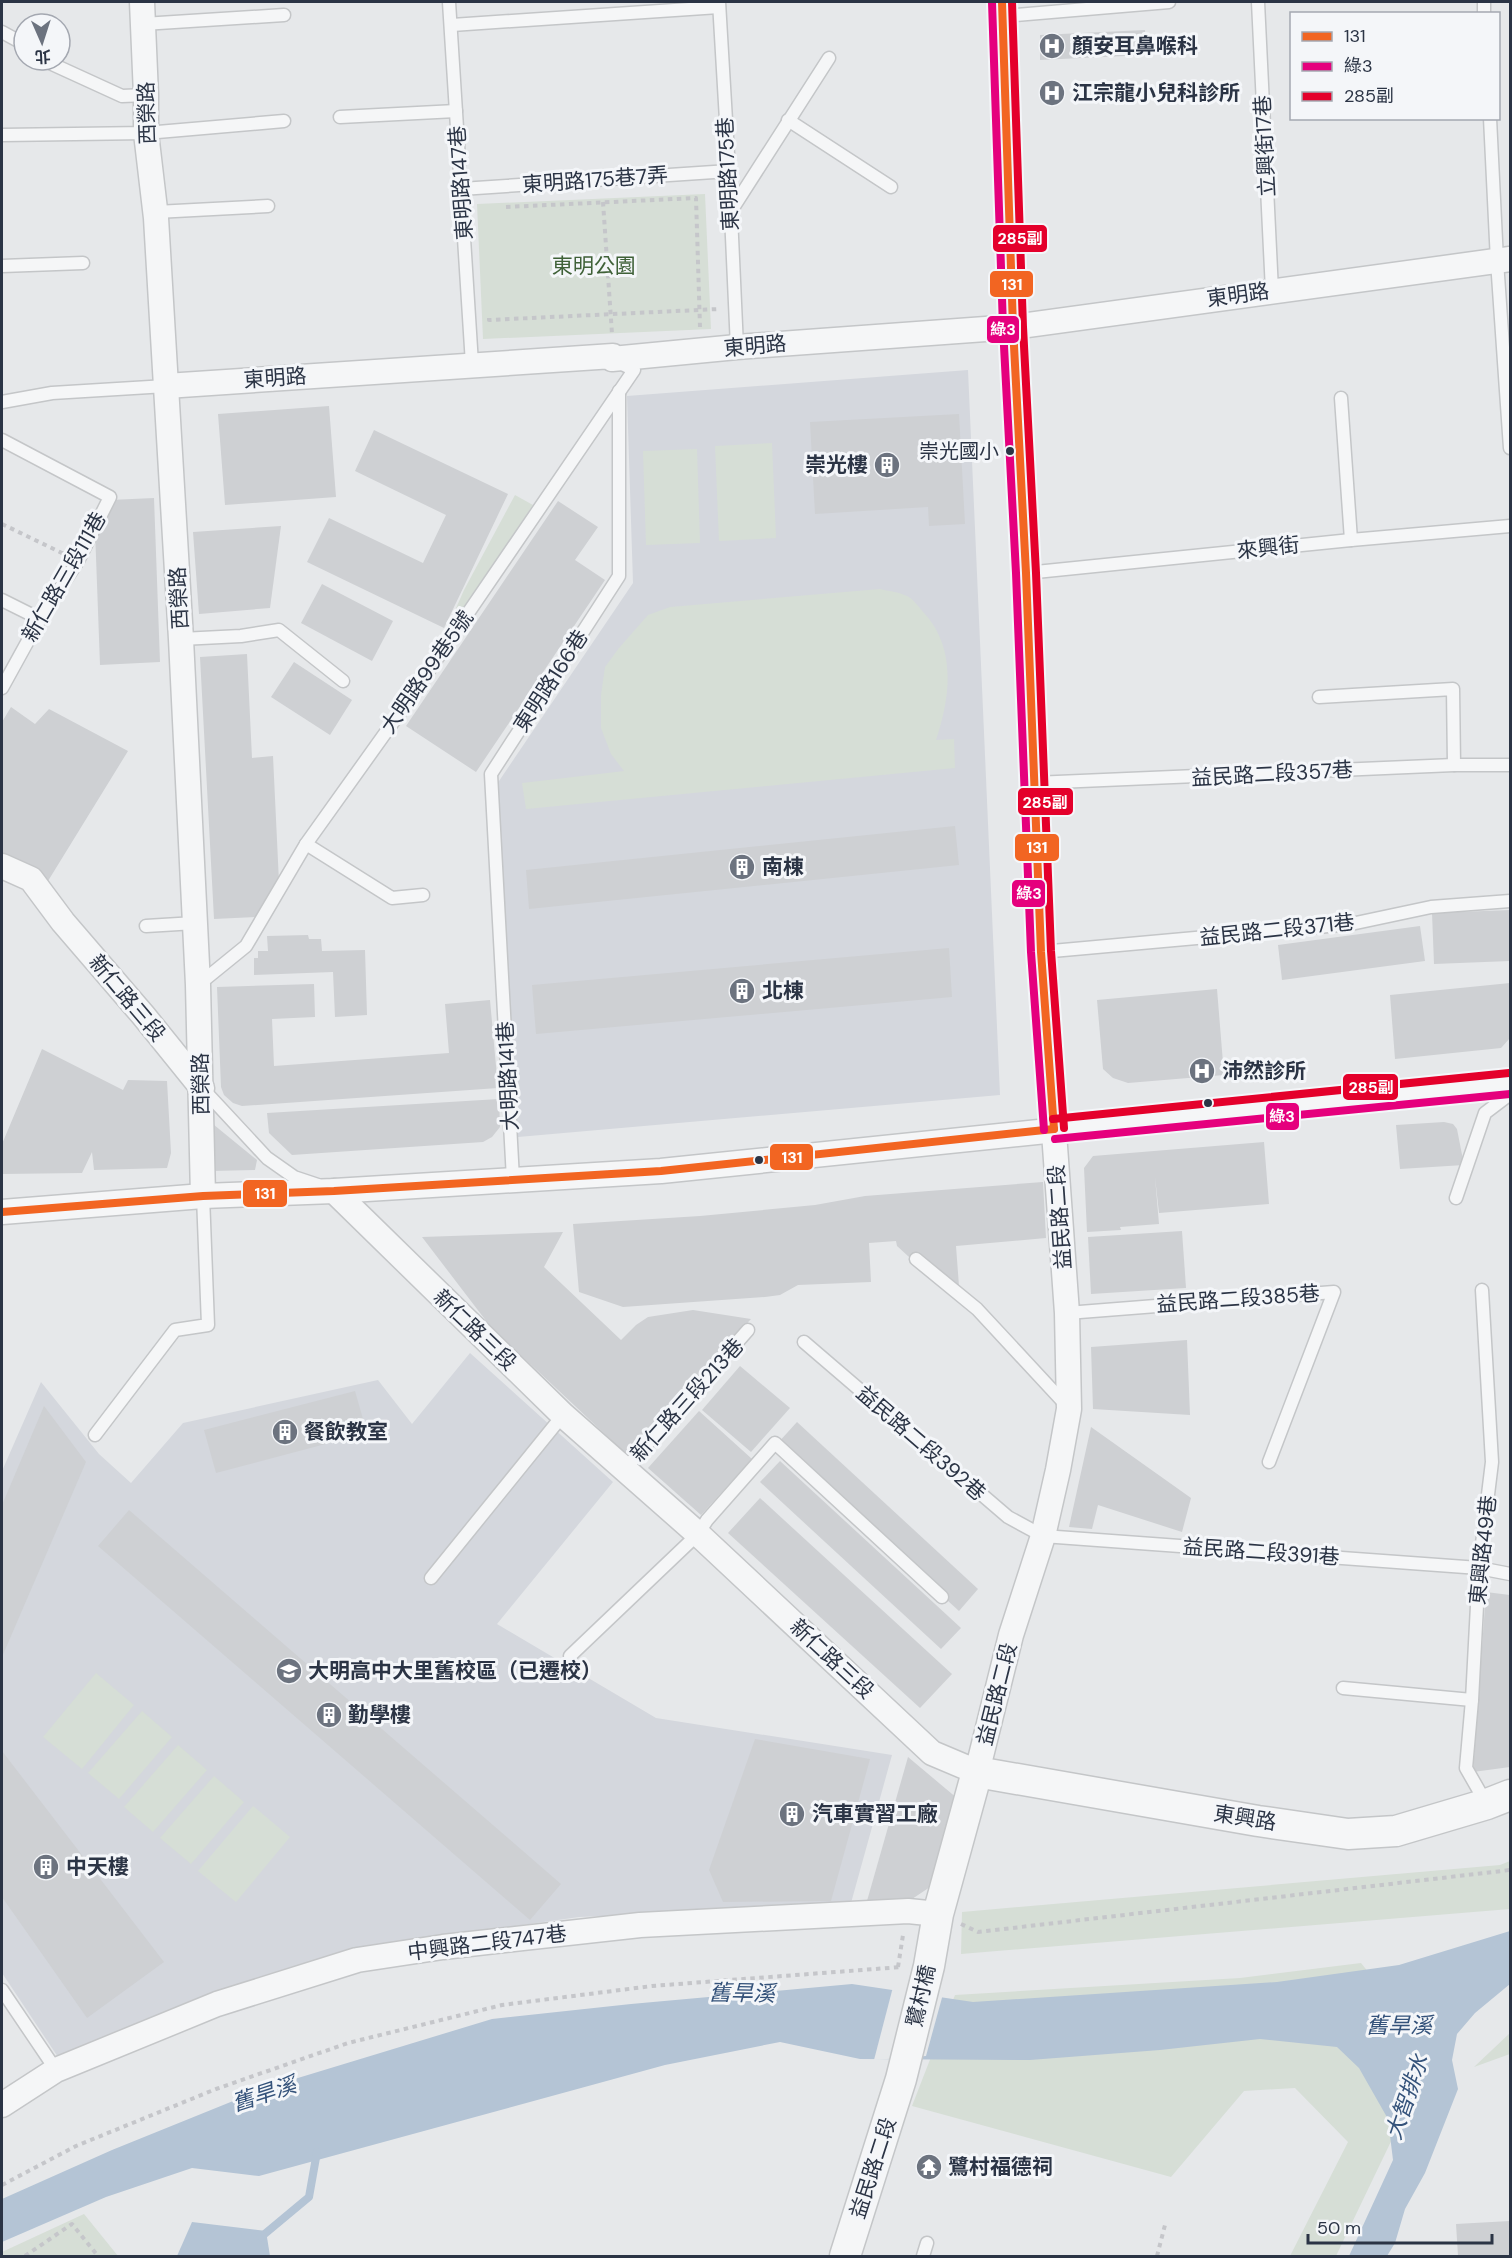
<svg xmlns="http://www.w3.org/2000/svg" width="1512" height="2258" font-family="'DM Sans','Noto Sans TC',sans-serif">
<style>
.built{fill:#d4d7dd}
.green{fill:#d6ded6}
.water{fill:#b4c4d5}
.pier{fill:#e6e8ea}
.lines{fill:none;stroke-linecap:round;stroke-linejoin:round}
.stream{stroke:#b4c4d5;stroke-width:8}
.building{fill:#ced0d3}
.service-casing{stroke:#c4c6c8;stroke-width:15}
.minor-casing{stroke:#c4c6c8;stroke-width:27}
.tertiary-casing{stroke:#c4c6c8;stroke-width:33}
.path{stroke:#c5c6ca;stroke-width:4;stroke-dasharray:4.5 4.5;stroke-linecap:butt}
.service{stroke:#f5f6f7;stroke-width:12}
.minor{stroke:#f5f6f7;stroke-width:24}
.tertiary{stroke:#f5f6f7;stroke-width:30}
.bus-1-casing{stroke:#f4f6f9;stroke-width:12}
.bus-2-casing{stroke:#f4f6f9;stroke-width:12}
.bus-3-casing{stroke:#f4f6f9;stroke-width:12}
.bus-1{stroke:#f26522;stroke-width:8}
.bus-2{stroke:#e5007d;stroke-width:8}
.bus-3{stroke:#e4002b;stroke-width:8}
.bus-dot{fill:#2b3445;stroke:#f4f6f9;stroke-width:2}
.labels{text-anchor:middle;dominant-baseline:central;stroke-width:6;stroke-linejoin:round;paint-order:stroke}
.bus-label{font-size:20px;fill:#2b3445;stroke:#f4f6f9;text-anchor:end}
.poi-label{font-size:21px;font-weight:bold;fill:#2b3445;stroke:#f4f6f9;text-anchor:start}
.street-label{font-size:21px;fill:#2b3445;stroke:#f4f6f9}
.park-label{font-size:21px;fill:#3f6138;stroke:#f4f6f9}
.water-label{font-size:22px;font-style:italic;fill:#34527a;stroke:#f4f6f9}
.line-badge{stroke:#f4f6f9;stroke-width:2}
.badge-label{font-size:16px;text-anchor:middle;font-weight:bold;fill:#fff}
</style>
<rect width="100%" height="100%" fill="#e6e8ea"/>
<g class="built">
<polygon points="968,370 1000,1095 518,1137 497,784 633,583 627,396"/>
<polygon points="470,1353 613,1482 497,1624 656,1718 892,1755 851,1903 706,1912 579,1917 409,1941 60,2060 2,1973 2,1471 41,1382 99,1454 131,1483 183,1423 378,1380 412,1424"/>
</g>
<g class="green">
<polygon points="705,194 711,329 483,339 477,204"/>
<polygon points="772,443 776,538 719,541 715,446"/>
<polygon points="697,449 700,543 646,545 643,451"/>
<polygon points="515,495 533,505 460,616 453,615 464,590"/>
<path d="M880,589C888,591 899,592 907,596C913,599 919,607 924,613C957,649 950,698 936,740L954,739L955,768L526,809L522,783L624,771L611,754L601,728V695L605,667L619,648L648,615L670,607Z"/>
<polygon points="96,1673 134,1705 82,1769 43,1737"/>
<polygon points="142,1711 172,1737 119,1799 88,1773"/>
<polygon points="178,1745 207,1770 153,1832 124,1807"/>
<polygon points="214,1776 244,1802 191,1864 160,1838"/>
<polygon points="253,1806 290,1837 236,1902 198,1871"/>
<polygon points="1510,1861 1510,1909 961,1954 962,1912 1500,1865"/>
<polygon points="1361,1963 1418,2034 1396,2131 1336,2256 1290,2256 1348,2142 1295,2088 1244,2091 1171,2177 912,2106 955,1995 1240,1978"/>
<polygon points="1510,2033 1510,2054 1474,2067"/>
<polygon points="84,2214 118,2256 2,2256 2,2252"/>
</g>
<g class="water">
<polygon points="1510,1931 1510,1984 1475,2013 1457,2034 1452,2060 1458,2089 1425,2173 1405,2209 1395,2243 1387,2256 1349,2256 1393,2160 1388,2119 1359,2068 1337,2047 1260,2039 1160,2050 1030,2060 860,2059 780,2042 665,2065 259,2176 192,2168 106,2197 2,2242 2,2199 112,2150 265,2088 492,2019 631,2004 852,1984 973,2002 1277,1982 1399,1965"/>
<polygon points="192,2222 266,2231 270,2256 177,2256"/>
</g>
<polygon class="pier" points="893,1987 943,1994 926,2056 874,2060"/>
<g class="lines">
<polyline class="stream" points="261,2237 309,2197 317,2152"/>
</g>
<g class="building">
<polygon points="1145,30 1146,55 1040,60 1040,35"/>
<polygon points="329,406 336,497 225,505 218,414"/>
<polygon points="959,414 965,524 929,526 928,507 815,514 810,422"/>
<polygon points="374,430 508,494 444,628 307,562 329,518 423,563 446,515 355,471"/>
<polygon points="154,498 160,662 100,665 95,530 110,500"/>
<polygon points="558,501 598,527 575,560 605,580 476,772 406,726"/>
<polygon points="281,526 270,608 199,614 193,532"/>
<polygon points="322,584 393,621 372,661 301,623"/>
<polygon points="247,654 252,758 273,756 279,882 256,917 214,919 200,657"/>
<polygon points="294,662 352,700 330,735 271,697"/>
<polygon points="11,707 35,724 49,709 128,751 48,881 2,859 2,722"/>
<polygon points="955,826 959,865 529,909 526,870"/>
<polygon points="1510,910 1510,961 1434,964 1432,913"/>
<polygon points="1420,926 1425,961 1282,980 1278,945"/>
<polygon points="308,935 309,939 321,939 322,951 365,950 367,1015 335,1017 333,972 254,975 254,958 258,958 258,951 268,951 267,936"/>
<polygon points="949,948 952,997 536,1034 532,985"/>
<polygon points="1510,983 1510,1038 1501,1048 1395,1059 1390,995"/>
<polygon points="314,984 315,1017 272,1019 274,1066 449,1053 445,1004 490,1000 498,1088 242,1106 233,1103 224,1095 221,1087 217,987"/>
<polygon points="1217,989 1224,1075 1128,1083 1113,1078 1103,1069 1097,1000"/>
<polygon points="42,1049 123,1090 128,1080 167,1081 171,1153 167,1168 94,1170 92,1152 82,1173 2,1174 2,1144"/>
<polygon points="499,1099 500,1127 492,1137 483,1142 292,1155 269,1133 267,1113"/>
<polygon points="208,1120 257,1160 255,1170 211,1171"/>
<polygon points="1444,1122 1453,1124 1457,1129 1464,1165 1400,1169 1396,1125"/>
<polygon points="1264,1142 1269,1204 1159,1213 1155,1177 1159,1224 1120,1227 1121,1230 1087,1232 1084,1168 1093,1156"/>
<polygon points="1043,1182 1046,1238 956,1246 959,1286 943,1288 897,1246 896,1241 869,1243 871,1282 798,1285 780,1295 765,1297 623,1307 579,1292 573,1224 700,1216 815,1205 865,1196"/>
<polygon points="1182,1231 1186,1288 1091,1294 1088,1237"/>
<polygon points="563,1232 544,1267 621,1340 636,1325 648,1317 693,1310 751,1319 625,1453 490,1326 422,1237"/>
<polygon points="1187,1340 1190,1415 1093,1409 1091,1347"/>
<polygon points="740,1366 790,1408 751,1452 702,1410"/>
<polygon points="355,1391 367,1433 216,1473 204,1430"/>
<polygon points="44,1406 86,1462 2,1657 2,1505"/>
<polygon points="699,1411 752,1459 701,1515 648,1468"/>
<polygon points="797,1422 978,1589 959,1611 777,1444"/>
<polygon points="1091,1427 1191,1498 1182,1532 1098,1505 1092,1529 1069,1527"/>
<polygon points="780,1461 961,1628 941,1649 760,1482"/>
<polygon points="760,1498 952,1674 920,1708 728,1533"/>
<polygon points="129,1510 561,1884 530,1920 98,1546"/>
<polygon points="1486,1592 1510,1595 1510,1767 1473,1772"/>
<polygon points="755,1739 870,1759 831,1901 723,1902 709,1870"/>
<polygon points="2,1751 164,1962 87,2018 2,1897"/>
<polygon points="908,1757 958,1799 939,1881 912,1899 867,1901"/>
<polygon points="1510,2221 1510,2256 1458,2256 1456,2224"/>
</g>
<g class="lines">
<g class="service-casing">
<g id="service">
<polyline points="449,2 472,364"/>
<polyline points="719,2 729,171 737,347"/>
<polyline points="1258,2 1272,291"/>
<polyline points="1484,2 1484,14"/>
<polyline points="1003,16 1169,2"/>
<polyline points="143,24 284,15"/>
<polyline points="452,25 719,7"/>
<polyline points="2,32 24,44"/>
<polyline points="47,60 52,64 122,96 146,95"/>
<polyline points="340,117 456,111"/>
<polyline points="1490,118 1497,261 1510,448"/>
<polyline points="788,120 891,187"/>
<polyline points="2,135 146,133 284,121"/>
<polyline points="461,189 729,171"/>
<polyline points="731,211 829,58"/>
<polyline points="156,212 268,206"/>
<polyline points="2,266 83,263"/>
<polyline points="1341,398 1351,540"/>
<polyline points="2,402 52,393 166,386"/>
<polyline points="2,440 110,497 78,561 40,619 2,688"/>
<polyline points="1026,573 1351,540 1510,526"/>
<polyline points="2,600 40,619"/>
<polyline points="181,639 241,636 279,630 343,681"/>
<polyline points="1319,697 1453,689 1454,765"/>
<polyline points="1034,783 1454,765 1510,765"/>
<polyline points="306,844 392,898 423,895"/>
<polyline points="146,926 195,923"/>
<polyline points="1041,952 1351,924 1431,907 1510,901"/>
<polyline points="198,985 246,946 306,844 406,704 634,370 618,362"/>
<polyline points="202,1088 267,1158 294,1177 318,1185"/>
<polyline points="513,1179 491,774 619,576 619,391"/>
<polyline points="1456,1198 1485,1113 1510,1094"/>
<polyline points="916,1259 977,1309 1067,1406"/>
<polyline points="1482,1290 1492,1462 1479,1568 1472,1700 1466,1768 1486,1803"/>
<polyline points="1067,1313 1334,1292 1269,1462"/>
<polyline points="804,1342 1008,1517 1043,1536 1479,1568 1510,1574"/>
<polyline points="95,1435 175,1330 208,1325 203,1196"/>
<polyline points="625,1469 748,1330"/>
<polyline points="431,1578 563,1415"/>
<polyline points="570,1656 698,1534 707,1520 775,1443 942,1597"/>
<polyline points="1343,1688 1472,1700"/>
<polyline points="2,1990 56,2070"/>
<polyline points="923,2256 927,2243"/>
</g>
</g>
<g class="minor-casing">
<g id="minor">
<polyline points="142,2 146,95 146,133 156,218 181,639 198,985 203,1196"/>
<polyline points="166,386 613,356 612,359 737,347 1013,327 1510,259"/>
<polyline points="2,866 31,879 63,922 143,1015 202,1088"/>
<polyline points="334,1191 563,1415 698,1534 932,1753 977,1772 1011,1635 1043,1536 1058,1470 1069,1409 1067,1313 1041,952 1026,573 1013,327 1002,2"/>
<polyline points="2,1212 203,1196 334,1191 661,1171 1510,1083"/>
<polyline points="2,2105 56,2070 217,2004 357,1960 443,1947 640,1925 908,1911 938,1914"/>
</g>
</g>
<g class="tertiary-casing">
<polyline id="tertiary" points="845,2256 901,2079 929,1966 938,1914 977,1772 1258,1821 1348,1834 1396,1831 1487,1804 1510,1795"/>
</g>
<g class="path">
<polyline points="603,202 612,334"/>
<polyline points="506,207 696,198 700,327"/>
<polyline points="489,318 489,320 719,309"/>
<polyline points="2,524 64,554"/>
<polyline points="961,1924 978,1932 1510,1870"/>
<polyline points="898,1967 903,1935"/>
<polyline points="2,2185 76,2146 216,2089 348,2043 502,2005 652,1986 901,1967"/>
<polyline points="25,2256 72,2224 98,2256"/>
<polyline points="1157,2256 1165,2225"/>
</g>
<use href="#service" class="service"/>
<use href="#minor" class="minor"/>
<use href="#tertiary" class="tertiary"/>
<g class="bus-1-casing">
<g id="bus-1">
<polyline points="1002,2 1013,327 1026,573 1041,952 1054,1129"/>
<polyline points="2,1212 203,1196 334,1191 661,1171 1054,1129"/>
</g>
</g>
<g class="bus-2-casing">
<g id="bus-2">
<polyline points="992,2 1003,327 1016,573 1031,952 1044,1130"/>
<polyline points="1055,1139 1510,1094"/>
</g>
</g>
<g class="bus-3-casing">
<g id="bus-3">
<polyline points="1012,2 1023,327 1036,573 1051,951 1064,1128"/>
<polyline points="1053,1119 1509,1073"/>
</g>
</g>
<use href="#bus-1" class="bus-1"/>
<use href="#bus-2" class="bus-2"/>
<use href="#bus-3" class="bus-3"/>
</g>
<defs>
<g id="hospital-disc" transform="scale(1.35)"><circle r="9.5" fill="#6c737f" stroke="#f4f6f9"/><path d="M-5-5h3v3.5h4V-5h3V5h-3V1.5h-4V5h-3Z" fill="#fff"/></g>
<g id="building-disc" transform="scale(1.35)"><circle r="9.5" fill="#6c737f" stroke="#f4f6f9"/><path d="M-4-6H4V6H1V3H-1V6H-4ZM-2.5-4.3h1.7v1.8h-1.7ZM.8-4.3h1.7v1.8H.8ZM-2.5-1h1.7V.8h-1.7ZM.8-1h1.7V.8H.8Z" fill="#fff"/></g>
<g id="school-disc" transform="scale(1.35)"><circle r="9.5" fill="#6c737f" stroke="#f4f6f9"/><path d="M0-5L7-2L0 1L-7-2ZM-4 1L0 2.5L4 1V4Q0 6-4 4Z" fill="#fff"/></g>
<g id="temple-disc" transform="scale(1.35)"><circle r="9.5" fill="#6c737f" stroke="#f4f6f9"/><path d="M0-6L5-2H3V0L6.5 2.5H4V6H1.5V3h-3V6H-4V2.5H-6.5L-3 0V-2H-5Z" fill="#fff"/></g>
</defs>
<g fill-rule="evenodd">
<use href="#hospital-disc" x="1052" y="46"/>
<use href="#hospital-disc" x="1052" y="93"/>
<use href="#building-disc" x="887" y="465"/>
<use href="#building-disc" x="742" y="867"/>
<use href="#building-disc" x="742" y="991"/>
<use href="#hospital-disc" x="1202" y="1071"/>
<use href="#building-disc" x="285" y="1432"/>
<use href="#school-disc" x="289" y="1671"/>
<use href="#building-disc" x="329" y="1715"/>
<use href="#building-disc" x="792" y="1814"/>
<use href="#building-disc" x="46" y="1867"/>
<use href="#temple-disc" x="929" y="2167"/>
</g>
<g class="bus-dot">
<circle cx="1010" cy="451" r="5"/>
<circle cx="1208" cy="1103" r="5"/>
<circle cx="759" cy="1160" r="5"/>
</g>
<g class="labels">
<g class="bus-label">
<text x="999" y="451">崇光國小</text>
</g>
<g class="poi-label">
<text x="1072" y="46">顏安耳鼻喉科</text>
<text x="1072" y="93">江宗龍小兒科診所</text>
<text x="868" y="465" text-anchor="end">崇光樓</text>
<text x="762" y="867">南棟</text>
<text x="762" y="991">北棟</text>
<text x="1222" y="1071">沛然診所</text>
<text x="304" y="1432">餐飲教室</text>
<text x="308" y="1671">大明高中大里舊校區（已遷校）</text>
<text x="348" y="1715">勤學樓</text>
<text x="812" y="1814">汽車實習工廠</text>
<text x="66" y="1867">中天樓</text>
<text x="948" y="2167">鷺村福德祠</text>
</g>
<g class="street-label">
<text transform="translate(147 113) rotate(-92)">西榮路</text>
<text transform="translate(1265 146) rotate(-93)">立興街17巷</text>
<text transform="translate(728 174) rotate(-93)">東明路175巷</text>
<text transform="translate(595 180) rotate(-4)">東明路175巷7弄</text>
<text transform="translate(461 183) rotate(-94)">東明路147巷</text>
<text transform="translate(1238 295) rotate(-8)">東明路</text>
<text transform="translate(755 346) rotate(-5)">東明路</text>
<text transform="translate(275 378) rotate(-4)">東明路</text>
<text transform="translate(1268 548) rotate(-6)">來興街</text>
<text transform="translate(64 577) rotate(-60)">新仁路三段111巷</text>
<text transform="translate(179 598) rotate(-93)">西榮路</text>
<text transform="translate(427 672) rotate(-55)">大明路99巷5號</text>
<text transform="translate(551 681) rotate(-57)">東明路166巷</text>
<text transform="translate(1272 774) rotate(-3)">益民路二段357巷</text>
<text transform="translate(1277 930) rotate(-6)">益民路二段371巷</text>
<text transform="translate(127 998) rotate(50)">新仁路三段</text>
<text transform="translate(508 1076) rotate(-93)">大明路141巷</text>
<text transform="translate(201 1084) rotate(-91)">西榮路</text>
<text transform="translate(1060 1217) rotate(-94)">益民路二段</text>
<text transform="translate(1238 1299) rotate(-4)">益民路二段385巷</text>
<text transform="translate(475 1330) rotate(44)">新仁路三段</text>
<text transform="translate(687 1400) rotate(-48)">新仁路三段213巷</text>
<text transform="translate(921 1443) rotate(41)">益民路二段392巷</text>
<text transform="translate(1483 1550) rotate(-84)">東興路49巷</text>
<text transform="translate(1261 1552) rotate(4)">益民路二段391巷</text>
<text transform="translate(832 1659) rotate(43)">新仁路三段</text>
<text transform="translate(997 1694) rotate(-76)">益民路二段</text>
<text transform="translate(1245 1818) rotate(9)">東興路</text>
<text transform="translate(487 1943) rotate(-7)">中興路二段747巷</text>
<text transform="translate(921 1996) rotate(-77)">鷺村橋</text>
<text transform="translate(873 2168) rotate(-72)">益民路二段</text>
</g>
<g class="park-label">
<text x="594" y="266">東明公園</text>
</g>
<g class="water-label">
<text transform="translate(742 1993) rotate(1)">舊旱溪</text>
<text x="1399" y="2025">舊旱溪</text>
<text transform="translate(264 2094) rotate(-18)">舊旱溪</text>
<text transform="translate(1407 2097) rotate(-71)">大智排水</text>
</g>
</g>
<g class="line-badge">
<rect x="992" y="224" width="56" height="29" rx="6" fill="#e4002b"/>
<rect x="989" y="270" width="45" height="28" rx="6" fill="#f26522"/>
<rect x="986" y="315" width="34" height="29" rx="6" fill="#e5007d"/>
<rect x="1017" y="787" width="57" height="29" rx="6" fill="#e4002b"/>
<rect x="1014" y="833" width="46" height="29" rx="6" fill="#f26522"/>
<rect x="1011" y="879" width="35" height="29" rx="6" fill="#e5007d"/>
<rect x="1342" y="1073" width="57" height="28" rx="6" fill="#e4002b"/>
<rect x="1265" y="1102" width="35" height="29" rx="6" fill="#e5007d"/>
<rect x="769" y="1143" width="45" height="28" rx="6" fill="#f26522"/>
<rect x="242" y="1179" width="46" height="29" rx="6" fill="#f26522"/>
</g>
<g class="badge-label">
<text x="1020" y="244">285副</text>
<text x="1012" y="290">131</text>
<text x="1003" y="335">綠3</text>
<text x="1045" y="808">285副</text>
<text x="1037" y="853">131</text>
<text x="1029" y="899">綠3</text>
<text x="1371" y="1093">285副</text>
<text x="1282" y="1122">綠3</text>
<text x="792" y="1163">131</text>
<text x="265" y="1199">131</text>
</g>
<rect width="1512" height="2258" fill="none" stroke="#2b3445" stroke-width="6"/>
<rect x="1290" y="12" width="210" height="108" fill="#f4f6f9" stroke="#a4a8b1" stroke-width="1.5"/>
<rect x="1302" y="32" width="30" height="9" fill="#f26522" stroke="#a4a8b1" stroke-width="1.5"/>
<text x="1344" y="42" font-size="18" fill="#2b3445">131</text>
<rect x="1302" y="62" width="30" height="9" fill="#e5007d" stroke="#a4a8b1" stroke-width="1.5"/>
<text x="1344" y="72" font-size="18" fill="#2b3445">綠3</text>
<rect x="1302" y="92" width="30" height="9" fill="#e4002b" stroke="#a4a8b1" stroke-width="1.5"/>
<text x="1344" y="102" font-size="18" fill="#2b3445">285副</text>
<g transform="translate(42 42) rotate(177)"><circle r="28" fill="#f4f6f9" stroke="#a4a8b1" stroke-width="1.5"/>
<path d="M0-4.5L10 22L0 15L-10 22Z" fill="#6c737f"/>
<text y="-9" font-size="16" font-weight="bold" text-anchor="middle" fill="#2b3445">北</text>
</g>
<path d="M1308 2234v9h184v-9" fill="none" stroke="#2b3445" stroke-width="3"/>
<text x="1317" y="2234" font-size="18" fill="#2b3445" stroke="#f4f6f9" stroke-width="4.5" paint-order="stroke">50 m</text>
</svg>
